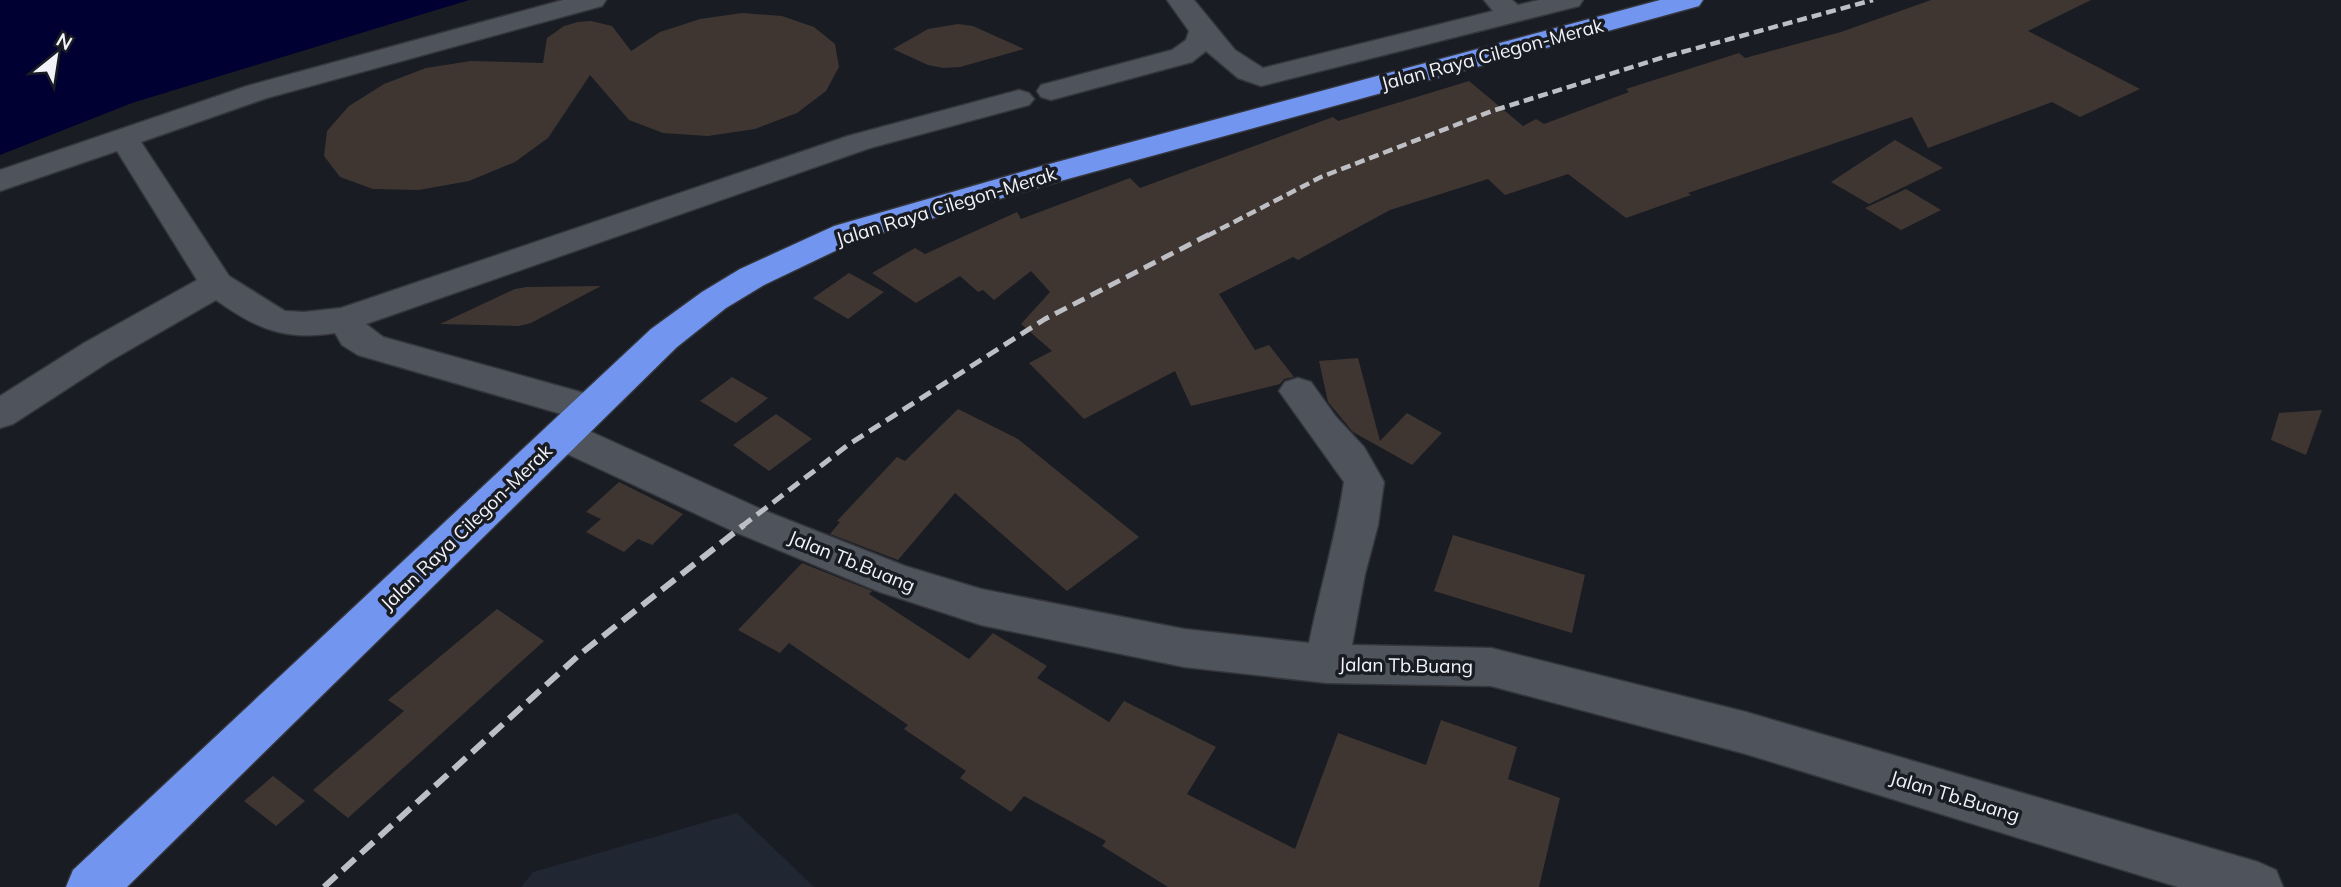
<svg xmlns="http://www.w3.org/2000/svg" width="2341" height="887" font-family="Mulish,sans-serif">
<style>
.built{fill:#202632}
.water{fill:#010032}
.building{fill:#3f3632}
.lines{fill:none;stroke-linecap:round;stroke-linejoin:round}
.minor-casing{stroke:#34363c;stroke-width:3}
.highway-casing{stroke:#34363c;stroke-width:3}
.minor{fill:#4f535c;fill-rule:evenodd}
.highway{fill:#7295f0;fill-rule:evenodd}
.rail-far2{stroke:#bdbfc5;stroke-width:4.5;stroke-dasharray:10 5;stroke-linecap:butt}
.rail-far1{stroke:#bdbfc5;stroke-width:5;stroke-dasharray:13 7;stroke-linecap:butt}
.rail{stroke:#bdbfc5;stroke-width:6;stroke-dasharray:17 8;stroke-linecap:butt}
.labels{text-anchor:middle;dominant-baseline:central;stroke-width:7;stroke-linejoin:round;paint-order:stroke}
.street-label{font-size:19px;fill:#f1f3f8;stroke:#191c23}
</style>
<rect width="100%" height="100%" fill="#191c23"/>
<polygon class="built" points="737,813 814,887 521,887 533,872"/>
<polygon class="water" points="0,0 469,0 132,103 0,155"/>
<g class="building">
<polygon points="1931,0 2091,0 2028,31 2140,89 2080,117 2052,102 1928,148 1912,117 1688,193 1691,195 1626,218 1568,174 1505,195 1488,179 1390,210 1298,260 1293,257 1219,294 1255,350 1269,345 1294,377 1284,379 1280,384 1191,406 1175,371 1084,419 1029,363 1052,351 1021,324 1050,292 1031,271 994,300 983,290 978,292 960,276 916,303 872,273 915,248 925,254 1017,212 1021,219 1130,178 1140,188 1333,117 1338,121 1469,81 1523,126 1536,119 1544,124 1629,92 1626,89 1739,53 1745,58 1841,32"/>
<polygon points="742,13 782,16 814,27 835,44 839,67 826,91 797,113 755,129 708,136 663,133 629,120 590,75 548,138 515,162 469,181 419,190 373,189 340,177 324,156 327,131 349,106 384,84 426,68 471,61 543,63 547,38 564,26 578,22 591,21 612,26 631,51 660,32 700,19"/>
<polygon points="958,24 973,26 1024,49 960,67 943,68 928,65 893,49 928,29"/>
<polygon points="1895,140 1943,168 1869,204 1831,182"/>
<polygon points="1906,189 1941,210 1901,230 1865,208"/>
<polygon points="849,273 884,292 848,319 813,298"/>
<polygon points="601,286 531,323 519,326 440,324 515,289 527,287"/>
<polygon points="1358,358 1380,441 1407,413 1442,433 1412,465 1353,432 1328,402 1319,361"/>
<polygon points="732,377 768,398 736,423 700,401"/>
<polygon points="958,409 1018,439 1139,537 1067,591 955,493 898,560 830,534 840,522 837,521 897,457 905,461"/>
<polygon points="2322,410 2306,455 2271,440 2279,413"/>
<polygon points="776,414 812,439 769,471 733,445"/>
<polygon points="619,482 683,514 652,545 638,539 624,552 586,532 601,519 586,512"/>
<polygon points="1453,535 1585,575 1572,633 1434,591"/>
<polygon points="802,563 872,591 869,594 969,659 993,633 1047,666 1037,678 1109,722 1124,701 1216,747 1187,794 1295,849 1338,733 1426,765 1441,720 1517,747 1508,779 1560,798 1539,887 1168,887 1102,846 1106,841 1024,796 1011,812 960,778 966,771 904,729 908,725 789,643 780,653 738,630"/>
<polygon points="497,609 544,641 348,818 313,790 404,711 388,700"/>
<polygon points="273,776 305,801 276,826 244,801"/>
</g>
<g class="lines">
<g class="minor-casing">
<g id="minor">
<path d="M563,0H606L602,6L267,98L141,142L229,276L285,311L304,312L341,308L848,136L1019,90L1029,93L1034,99L1029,105L870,148L366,324L383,337L602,398L608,408L602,418L589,422L358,355L342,345L335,333C284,341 257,329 216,300L110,361L13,424L0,428V396L84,343L197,280L117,151L0,191V170L247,86Z"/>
<polygon points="1167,0 1194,0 1235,50 1263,68 1493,11 1484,0 1512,0 1518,5 1539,0 1583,0 1579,6 1261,86 1238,78 1206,51 1192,62 1051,100 1041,97 1037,91 1041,85 1172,50 1186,40 1189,31"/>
<path d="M1298,378L1311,382L1336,417L1364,447L1384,482L1378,525L1365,574L1352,645L1491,648L1746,712L2258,862L2276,870L2283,887H2178L1746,754L1491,686L1327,683L1184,667L981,625L880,592L735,532L548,445L543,435L548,425L562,421L576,425L763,510L905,566L981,589L1184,629L1309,643C1320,589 1336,536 1344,482L1279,391L1285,382Z"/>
</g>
</g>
<g class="highway-casing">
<polygon id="highway" points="1660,0 1703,0 1699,6 1064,180 858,240 764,285 726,308 677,347 127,887 66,887 73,870 651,329 702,292 740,269 834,226 1042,166"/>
</g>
<use href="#minor" class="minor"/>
<use href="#highway" class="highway"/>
<polyline class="rail-far2" points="1207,236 1321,177 1492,111 1664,57 1873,0"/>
<polyline class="rail-far1" points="741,527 848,445 1045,319 1210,234"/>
<polyline class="rail" points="324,887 579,655 744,525"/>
</g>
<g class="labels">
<g class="street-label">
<text transform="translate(1492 54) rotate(-15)">Jalan Raya Cilegon-Merak</text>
<text transform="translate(946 206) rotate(-17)">Jalan Raya Cilegon-Merak</text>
<text transform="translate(466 527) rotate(-44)">Jalan Raya Cilegon-Merak</text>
<text transform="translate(852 561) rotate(22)">Jalan Tb.Buang</text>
<text transform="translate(1406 665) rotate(1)">Jalan Tb.Buang</text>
<text transform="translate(1955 796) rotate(17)">Jalan Tb.Buang</text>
</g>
</g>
<g transform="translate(56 56) rotate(30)" stroke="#191c23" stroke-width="5" paint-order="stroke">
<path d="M0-5L12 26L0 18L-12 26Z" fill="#f1f3f8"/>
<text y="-10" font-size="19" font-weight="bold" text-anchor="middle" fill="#f1f3f8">N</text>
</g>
</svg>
